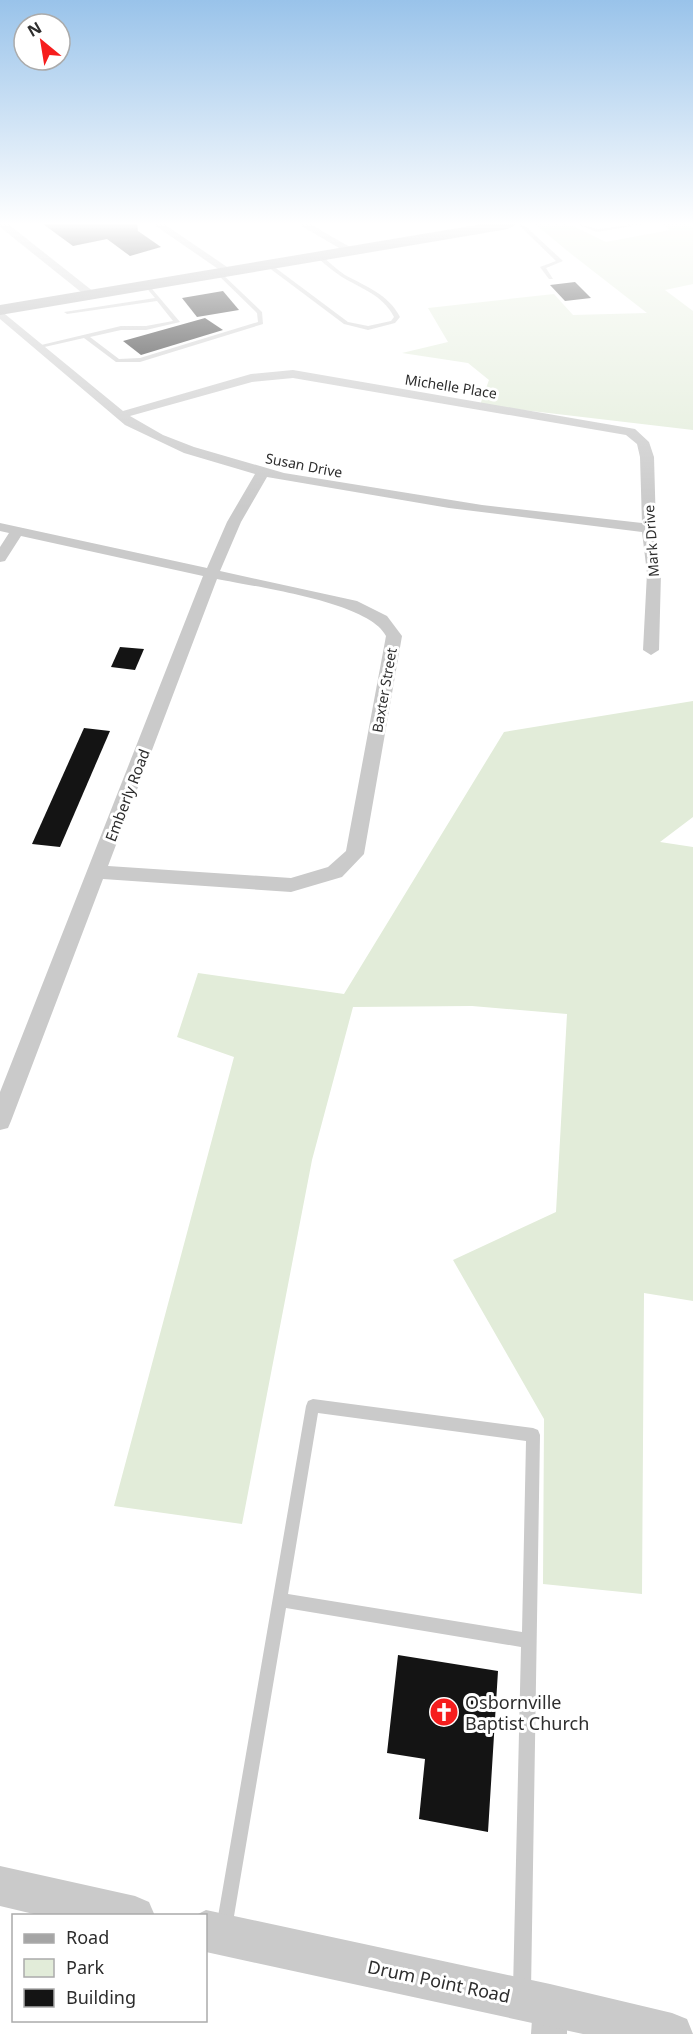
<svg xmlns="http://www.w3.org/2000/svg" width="693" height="2034" font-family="'Noto Sans',sans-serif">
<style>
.green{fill:#e2ecd9}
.building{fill:#141414}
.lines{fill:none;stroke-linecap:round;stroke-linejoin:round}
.service{fill:#cacaca;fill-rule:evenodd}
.minor{fill:#cacaca;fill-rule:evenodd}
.tertiary{fill:#cacaca;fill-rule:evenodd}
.primary{fill:#a5a5a5;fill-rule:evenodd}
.labels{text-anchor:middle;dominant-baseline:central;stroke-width:6;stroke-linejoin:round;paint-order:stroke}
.far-street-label{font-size:14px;fill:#2d2d2d;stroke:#fff}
.street-label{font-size:15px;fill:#2d2d2d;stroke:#fff}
.near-poi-label{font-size:18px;fill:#2d2d2d;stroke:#fff;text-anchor:start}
.near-street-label{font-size:18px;fill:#2d2d2d;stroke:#fff}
</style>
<rect width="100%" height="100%" fill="#fff"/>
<g class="green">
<polygon points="535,224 571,225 606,242 670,230 663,224 688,224 693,227 693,284 665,290 693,311 693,430 480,405 489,380 468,363 402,353 448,342 428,308 554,294 573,315 647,313 570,253"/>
<polygon points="693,701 693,817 660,842 693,847 693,1301 644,1293 642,1594 543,1584 544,1419 453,1260 556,1212 567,1014 472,1006 353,1007 312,1160 242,1524 114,1506 234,1057 177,1037 198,973 344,994 504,732"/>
</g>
<g class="building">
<polygon points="43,224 137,224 138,231 161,247 130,256 107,239 73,246"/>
<polygon points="575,282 591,298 565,301 550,285"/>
<polygon points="223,291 239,310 197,317 182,298"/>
<polygon points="205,318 223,330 141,355 123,341"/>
<polygon points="120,647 144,649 135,670 111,667"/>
<polygon points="84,728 110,731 60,847 32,844"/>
<polygon points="398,1655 498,1671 488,1832 419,1819 425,1759 387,1753"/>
</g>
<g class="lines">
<g class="service">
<polygon points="518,224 523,224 563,261 546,268 553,279 549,279 540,267 556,261"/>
<path d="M577,224C585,224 592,229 600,229C615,228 630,223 644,224L597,232Z"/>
<path d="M316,254H320C328,261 336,269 345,275C367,287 388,294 400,317L395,323L368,330L344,324L264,264L269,263L348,322L368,326L391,321L394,317C383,295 362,289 342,277C333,271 324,264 316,256Z"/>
<polygon points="218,270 262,312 263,324 140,362 116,362 84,338 40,348 37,346 121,326 146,326 173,321 157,301 67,314 64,312 155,298 144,285 147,283 180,322 146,330 121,330 90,337 119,359 140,358 258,322 257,313 216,273"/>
<path d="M313,1399L533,1428L538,1430L540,1435L531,1990L528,1996L522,1999L516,1996L513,1990L521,1647L286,1608L232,1928L230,1934L224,1936L218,1934L216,1928L306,1406L308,1401ZM318,1413L526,1441L522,1632L288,1594Z"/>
</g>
<g class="minor">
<polygon points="0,224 8,224 94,292 94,296 86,296 0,227"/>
<polygon points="153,224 164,224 233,271 224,273"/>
<polygon points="298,224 310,224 355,250 346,252"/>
<path d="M0,310L123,411L251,374L293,370L635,429L649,442L654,457L656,528L661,573L659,650L651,655L643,650L647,573L642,532L449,508L267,477L241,522L220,571L357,601L387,616L402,636L364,854L342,877L291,892L103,879L11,1121L8,1128L0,1130V1092L203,576L21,536L5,561L0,562V547L9,533L0,531V523L207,568L227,522L255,474L184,453L125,425L0,319ZM293,378L626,435L637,444L640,457L642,523L482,505L284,473L194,447L163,435L130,416L252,382ZM217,579C256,587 369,602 386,636L346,851L328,867L291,878L108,866Z"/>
<polygon points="550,1988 562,1993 567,2005 567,2034 531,2034 533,2005 538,1993"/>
</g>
<g class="tertiary">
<polygon points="0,1866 135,1896 149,1902 155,1916 42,1916 0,1906"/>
<polygon points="206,1910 550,1984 672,2013 687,2019 693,2034 583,2034 206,1952 206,1916 194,1916"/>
</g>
<polygon class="primary" points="482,224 516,224 508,229 0,315 0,305"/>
</g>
<linearGradient id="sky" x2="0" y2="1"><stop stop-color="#99c3ea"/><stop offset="0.44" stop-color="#fff"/><stop offset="1" stop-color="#fff" stop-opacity="0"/></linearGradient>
<rect width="693" height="508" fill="url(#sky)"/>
<defs>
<g id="church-disc" transform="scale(1.5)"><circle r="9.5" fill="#f61d1d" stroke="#fff"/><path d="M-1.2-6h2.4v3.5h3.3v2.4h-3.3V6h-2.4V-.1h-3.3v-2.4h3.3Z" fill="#fff"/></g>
</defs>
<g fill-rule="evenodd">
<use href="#church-disc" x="444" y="1712"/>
</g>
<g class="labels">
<g class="far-street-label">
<text transform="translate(451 386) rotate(9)">Michelle Place</text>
<text transform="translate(304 465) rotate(11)">Susan Drive</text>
<text transform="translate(651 541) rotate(-94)">Mark Drive</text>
<text transform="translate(384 690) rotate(-80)">Baxter Street</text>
</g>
<g class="street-label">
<text transform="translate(127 795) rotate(-69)">Emberly Road</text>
</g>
<g class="near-poi-label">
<text x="465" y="1702">Osbornville<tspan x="465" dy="21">Baptist Church</tspan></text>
</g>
<g class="near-street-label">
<text transform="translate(439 1981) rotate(12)">Drum Point Road</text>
</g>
</g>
<rect x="12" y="1914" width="195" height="108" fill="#ffffff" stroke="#ababab" stroke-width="1.5"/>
<rect x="24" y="1934" width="30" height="9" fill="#a5a5a5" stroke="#ababab" stroke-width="1.5"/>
<text x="66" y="1944" font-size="18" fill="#2d2d2d">Road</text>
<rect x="24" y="1959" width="30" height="18" fill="#e2ecd9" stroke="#ababab" stroke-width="1.5"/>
<text x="66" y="1974" font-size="18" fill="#2d2d2d">Park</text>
<rect x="24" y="1989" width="30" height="18" fill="#141414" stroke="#ababab" stroke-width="1.5"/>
<text x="66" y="2004" font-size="18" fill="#2d2d2d">Building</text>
<g transform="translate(42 42) rotate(330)"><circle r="28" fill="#ffffff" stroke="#ababab" stroke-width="1.5"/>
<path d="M0-4.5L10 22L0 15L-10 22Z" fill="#f61d1d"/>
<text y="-9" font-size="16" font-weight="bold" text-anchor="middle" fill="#2d2d2d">N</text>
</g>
</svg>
